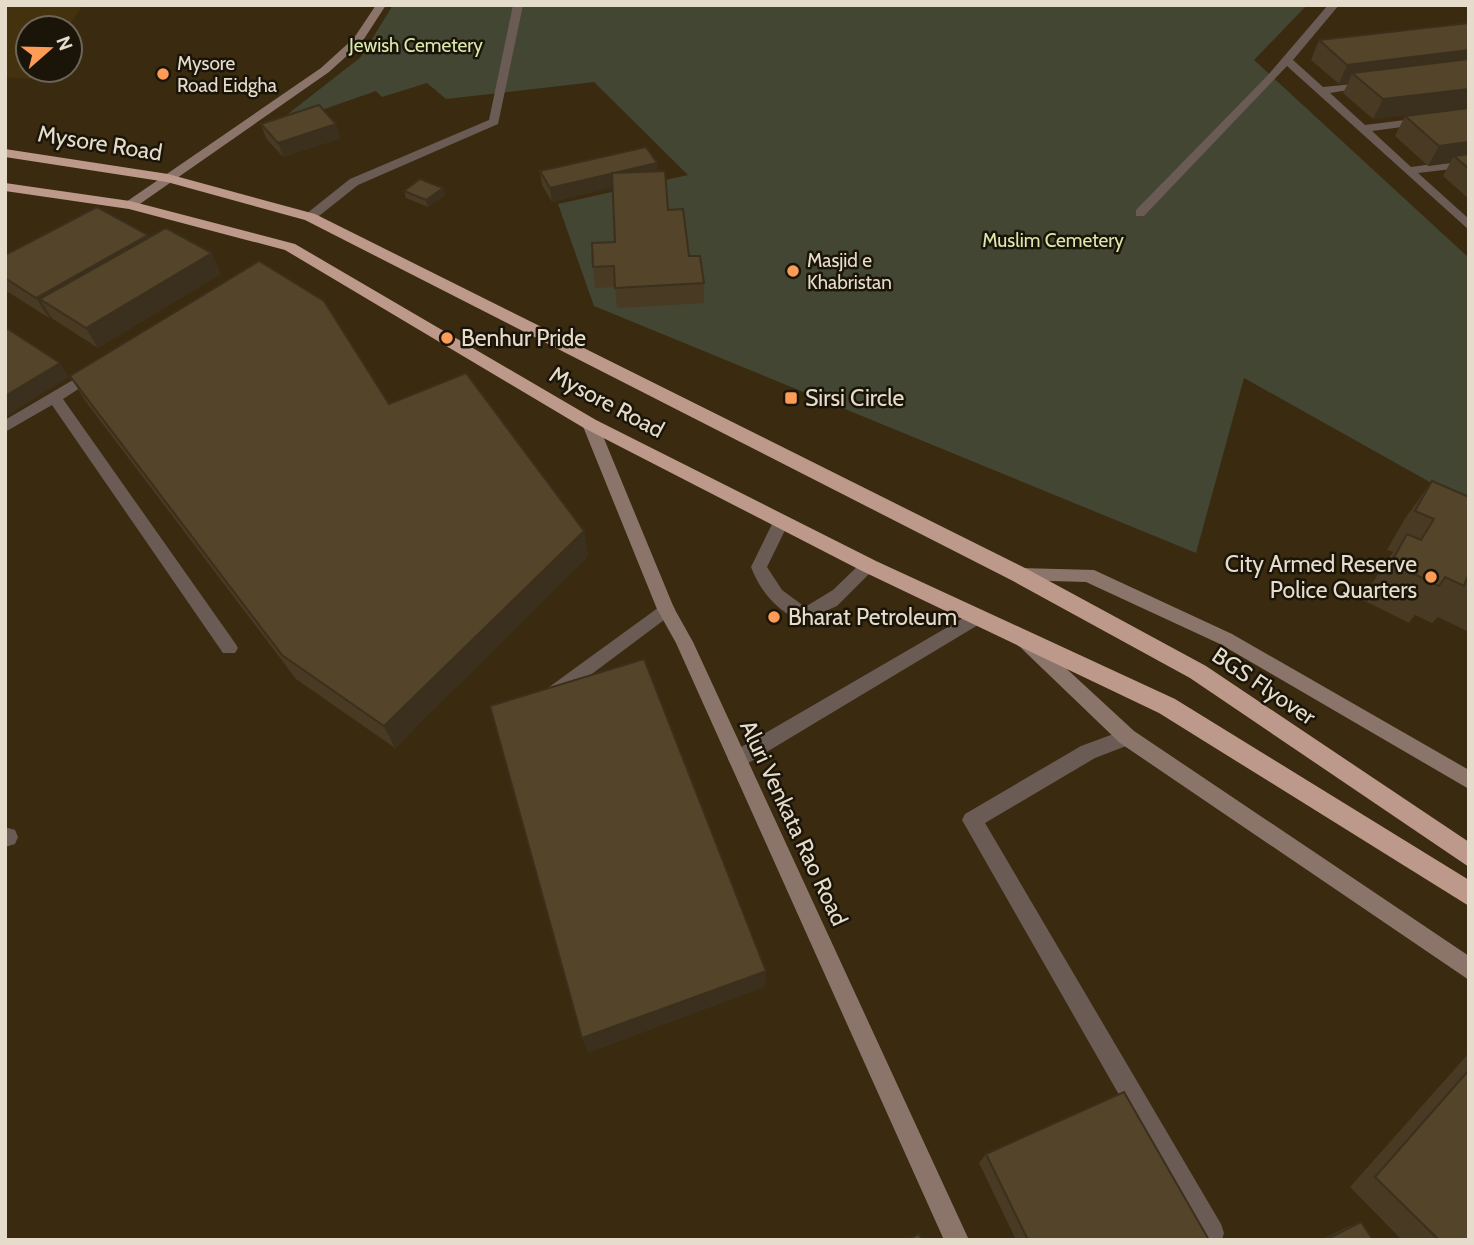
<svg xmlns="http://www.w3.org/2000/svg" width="1474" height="1245" font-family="Cabin,sans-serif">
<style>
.built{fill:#44320e}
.green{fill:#424633}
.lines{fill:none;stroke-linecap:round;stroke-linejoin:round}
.lane{fill:#6a5b55;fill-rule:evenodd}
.street{fill:#6a5b55;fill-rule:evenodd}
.secondary{fill:#8b756b;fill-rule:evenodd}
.highway{fill:#bc998a;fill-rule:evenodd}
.wall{fill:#483a23}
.shaded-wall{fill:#3b301d}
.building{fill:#544429;stroke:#3b301d;stroke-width:2}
.poi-dot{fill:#fd9c56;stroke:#1b1509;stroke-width:2.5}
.labels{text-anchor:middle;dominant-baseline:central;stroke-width:5;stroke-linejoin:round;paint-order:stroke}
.far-park-label{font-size:19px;fill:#dae8ad;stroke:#1b1509}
.far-poi-label{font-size:19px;fill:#e5dccc;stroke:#1b1509;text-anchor:start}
.street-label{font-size:23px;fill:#e5dccc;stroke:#1b1509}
.poi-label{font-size:23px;fill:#e5dccc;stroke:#1b1509;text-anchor:start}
</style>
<rect width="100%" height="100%" fill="#3a2b10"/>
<polygon class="built" points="5,5 83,5 67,28 28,28 28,70 36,70 30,79 5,77"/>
<polygon class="green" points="393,5 1307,5 1254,60 1469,258 1469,504 1244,378 1196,553 594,306 558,204 688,175 594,82 446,99 427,83 382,97 376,91 270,128 361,57"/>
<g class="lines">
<g class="lane">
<polygon points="513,5 523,5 498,124 358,185 314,220 306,220 306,214 350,179 489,120"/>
<path d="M782,514L790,520L767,567L782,590L805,607L833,590L863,561H875L877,566L837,606L803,621C778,613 760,591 751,567L776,516Z"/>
<polygon points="1127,729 1134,731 1136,737 1134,743 1095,758 985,823 1221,1224 1224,1233 1222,1240 1202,1240 962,820 965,814 1081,746"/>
</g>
<g class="street">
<polygon points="1328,5 1339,5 1293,60 1323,87 1373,82 1373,86 1330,93 1365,125 1469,112 1469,118 1372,131 1411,167 1469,159 1469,167 1418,173 1469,219 1469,230 1287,66 1144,216 1136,216 1136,210 1268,75"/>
<polygon points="95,367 102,372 100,375 63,399 235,643 238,648 235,653 223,653 52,405 5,432 5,420"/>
<polygon points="666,602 672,604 675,609 672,614 557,700 551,703 545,700 542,695 545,690"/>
<polygon points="977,610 983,612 986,617 983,622 745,765 738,767 731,765 728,759 731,753"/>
<polygon points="8,828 15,830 18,837 15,844 5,847 5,829"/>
</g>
<g class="secondary">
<polygon points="376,5 386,5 362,42 329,72 134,208 126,208 126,202 321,68 354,38"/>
<polygon points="590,419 598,424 674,608 693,642 969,1240 944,1240 676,643 657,609 582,424"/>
<polygon points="1020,568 1094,570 1232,634 1469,770 1469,789 1220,644 1086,582 1014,580 1012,575"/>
<polygon points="1025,634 1031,636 1134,731 1469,956 1469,980 1120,743 1019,646 1016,641 1019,636"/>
</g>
<g class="highway">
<polygon points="5,149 168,174 315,214 1027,569 1206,666 1469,842 1469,867 1190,678 1013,581 305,220 167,182 5,157"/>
<polygon points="5,183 130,201 295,244 596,420 876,561 1175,699 1469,880 1469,906 1159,713 862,571 584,428 285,250 129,209 5,191"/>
</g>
</g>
<g class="wall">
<polygon points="1469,23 1469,107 1373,119 1343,93 1348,83 1339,84 1311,60 1319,40"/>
<polygon points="1469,108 1469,199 1443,176 1450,163 1428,166 1395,136 1405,116"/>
<polygon points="261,124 341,138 283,157 266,138"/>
<polygon points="540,171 658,171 668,210 689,256 704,283 704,303 617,308 615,287 595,288 593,267 615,242 613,187 552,202 542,185"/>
<polygon points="443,188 445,195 428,207 406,198 404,191"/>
<polygon points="150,238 221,274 98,348 53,319 51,317 49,318 5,290 5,255"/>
<polygon points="70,376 389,404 584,531 588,556 395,748 296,679 86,402"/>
<polygon points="1432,481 1469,497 1469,632 1438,617 1432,623 1415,615 1409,623 1363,600 1379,572 1393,552 1387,550 1404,520"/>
<polygon points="1469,1053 1469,1240 1402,1240 1350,1187"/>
<polygon points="986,1154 1209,1240 1016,1240 979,1163"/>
<polygon points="1361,1222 1373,1240 1321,1240 1347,1227"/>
</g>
<g class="shaded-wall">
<polygon points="1469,50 1469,68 1352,73 1348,83 1339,84 1347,65"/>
<polygon points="1469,89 1469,107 1373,119 1383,99"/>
<polygon points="336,124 341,138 283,157 278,143"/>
<polygon points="1469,142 1469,160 1454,156 1450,163 1428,166 1439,146"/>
<polygon points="657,163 658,177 552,202 550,188"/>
<polygon points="443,188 445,195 428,207 426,200"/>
<polygon points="148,235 158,255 40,299 51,317 49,318 36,298"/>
<polygon points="212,253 221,274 98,348 86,328"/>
<polygon points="60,363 69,377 6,416 5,396"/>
<polygon points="584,531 588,556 395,748 384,726"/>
<polygon points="766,971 765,987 588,1053 582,1038"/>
</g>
<g class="building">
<polygon points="1469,23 1469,50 1347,65 1319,40"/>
<polygon points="1469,59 1469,89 1383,99 1352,73"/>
<polygon points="319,105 336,124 278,143 261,124"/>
<polygon points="1469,108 1469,142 1439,146 1405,116"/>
<polygon points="646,147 657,163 550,188 540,171"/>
<polygon points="1469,154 1469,169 1454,156"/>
<polygon points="665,171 668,210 683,209 689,256 700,256 704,283 615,288 614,266 593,267 592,243 615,242 612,173"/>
<polygon points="420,179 443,188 426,200 404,191"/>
<polygon points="97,207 148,235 36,298 5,278 5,255"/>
<polygon points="166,228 212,253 86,328 40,299"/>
<polygon points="259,261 324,301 389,404 466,373 584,531 384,726 282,655 70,376"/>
<polygon points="8,329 60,363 5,396 5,330"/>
<polygon points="1432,481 1469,497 1469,579 1467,578 1464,586 1445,577 1439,586 1391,563 1407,534 1421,540 1434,519 1415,511"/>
<polygon points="644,659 766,971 582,1038 490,706"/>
<polygon points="1469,1070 1469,1240 1439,1240 1375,1177"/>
<polygon points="1124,1092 1209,1240 1028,1240 986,1154"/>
<polygon points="1361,1222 1373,1240 1325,1240"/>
<polygon points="919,1234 922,1240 907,1240"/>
</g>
<g class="poi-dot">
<circle cx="163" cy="74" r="7"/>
<circle cx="793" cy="271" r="7"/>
<circle cx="447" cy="338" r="7"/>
<rect x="784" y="391" width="14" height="14" rx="3.5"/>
<circle cx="1431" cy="577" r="7"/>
<circle cx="774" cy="617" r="7"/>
</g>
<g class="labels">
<g class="far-park-label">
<text x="416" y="45">Jewish Cemetery</text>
<text x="1053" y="240">Muslim Cemetery</text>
</g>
<g class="far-poi-label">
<text x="177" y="63">Mysore<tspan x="177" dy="22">Road Eidgha</tspan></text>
<text x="807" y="260">Masjid e<tspan x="807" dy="22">Khabristan</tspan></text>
</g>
<g class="street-label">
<text transform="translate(100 143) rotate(9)">Mysore Road</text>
<text transform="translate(607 402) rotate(28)">Mysore Road</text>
<text transform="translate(1264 686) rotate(34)">BGS Flyover</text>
<text transform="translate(794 823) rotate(65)">Aluri Venkata Rao Road</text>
</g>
<g class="poi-label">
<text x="461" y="338">Benhur Pride</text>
<text x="805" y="398">Sirsi Circle</text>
<text x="1417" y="564" text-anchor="end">City Armed Reserve<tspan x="1417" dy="26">Police Quarters</tspan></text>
<text x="788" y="617">Bharat Petroleum</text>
</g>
</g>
<rect width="1474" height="1245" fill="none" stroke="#e5dccc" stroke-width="14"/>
<g transform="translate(49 49) rotate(70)"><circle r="33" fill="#1b1509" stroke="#6c6557" stroke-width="2"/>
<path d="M0-5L12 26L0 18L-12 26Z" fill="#fd9c56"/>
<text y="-10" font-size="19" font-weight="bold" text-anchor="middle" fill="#e5dccc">N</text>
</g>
</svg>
